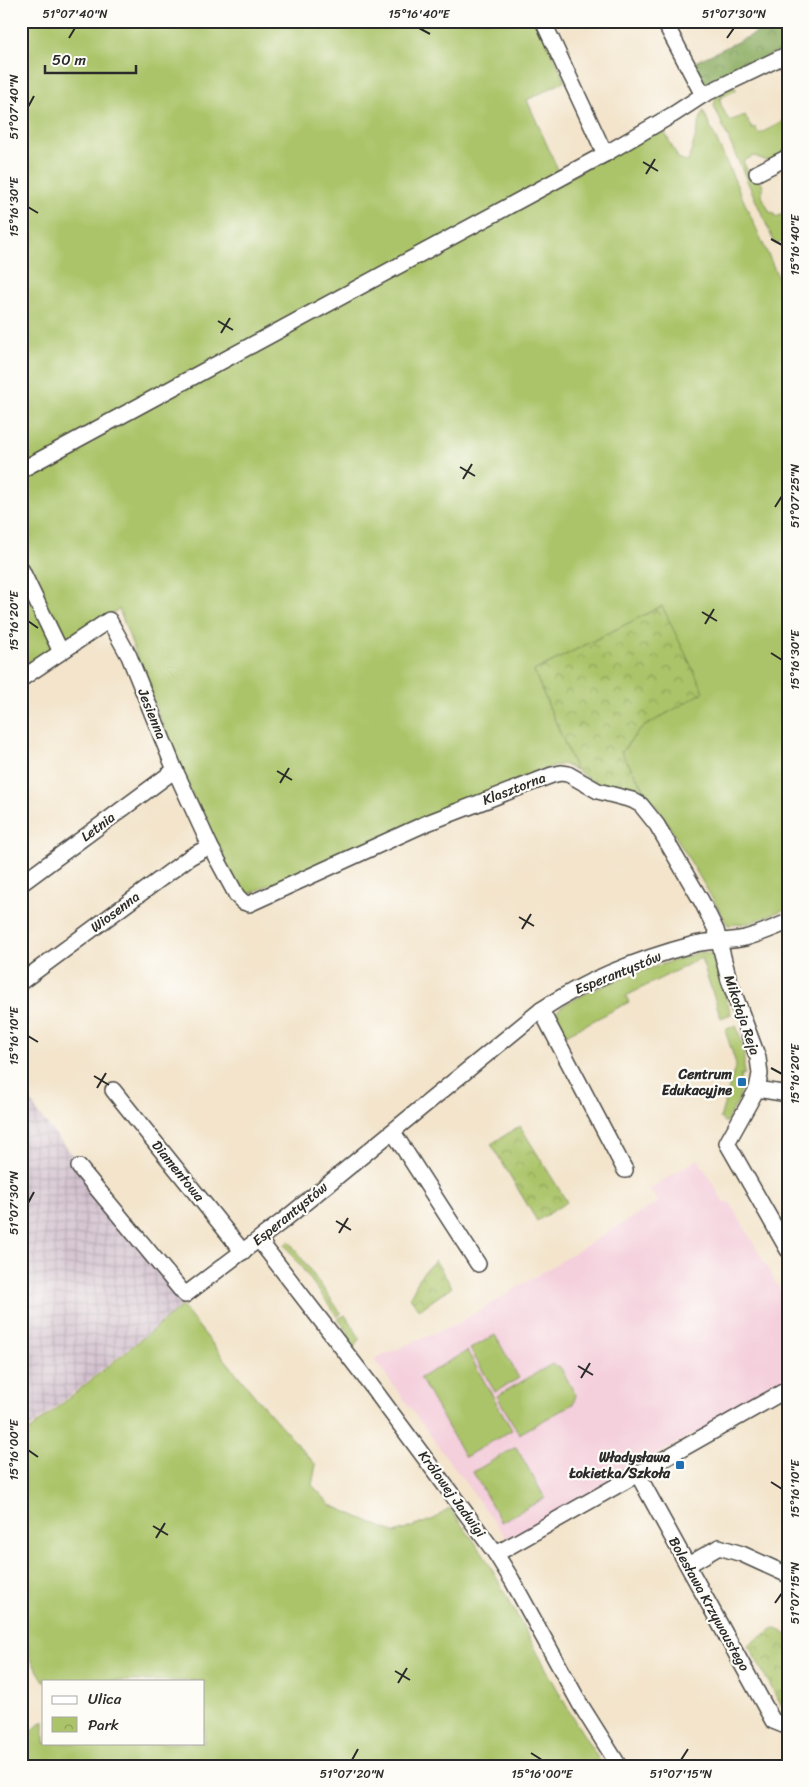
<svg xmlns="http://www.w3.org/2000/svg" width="809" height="1787" font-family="Sriracha,sans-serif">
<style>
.built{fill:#f4cfdc}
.industrial{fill:url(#industrial-grid)}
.green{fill:#abc469;stroke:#6b784a}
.forest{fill:url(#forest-crowns);stroke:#5a6a44}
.park{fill:url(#park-crowns);stroke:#6b784a}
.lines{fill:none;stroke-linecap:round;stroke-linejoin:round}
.minor-casing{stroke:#494743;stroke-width:18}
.minor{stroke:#fff;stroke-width:15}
.ticks{fill:none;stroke:#2b2b2b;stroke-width:2}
.poi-dot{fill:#1f6fb2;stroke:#fdfcf7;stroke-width:2}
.labels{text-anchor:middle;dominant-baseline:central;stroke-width:4.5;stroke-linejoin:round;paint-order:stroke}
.street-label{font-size:14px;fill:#2b2b2b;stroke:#fdfcf7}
.poi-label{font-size:14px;font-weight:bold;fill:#2b2b2b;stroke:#fdfcf7;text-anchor:end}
.neatline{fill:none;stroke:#2b2b2b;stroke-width:2}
.ticks-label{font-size:12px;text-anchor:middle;fill:#2b2b2b}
</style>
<defs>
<pattern id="industrial-grid" width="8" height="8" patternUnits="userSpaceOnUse" patternTransform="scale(1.25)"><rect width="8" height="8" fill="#d0bdcc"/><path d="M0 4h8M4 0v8" fill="none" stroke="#a99aa6"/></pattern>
<pattern id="forest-crowns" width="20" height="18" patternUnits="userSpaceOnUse" patternTransform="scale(1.25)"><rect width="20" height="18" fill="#88aa5d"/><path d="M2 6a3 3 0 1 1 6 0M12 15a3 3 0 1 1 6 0" fill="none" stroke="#6f8b4d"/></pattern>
<pattern id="park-crowns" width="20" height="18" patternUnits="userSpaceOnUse" patternTransform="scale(1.25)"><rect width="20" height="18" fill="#abc469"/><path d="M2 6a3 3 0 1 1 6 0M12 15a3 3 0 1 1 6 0" fill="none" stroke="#8b9f57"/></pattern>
</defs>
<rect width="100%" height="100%" fill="#fdfcf7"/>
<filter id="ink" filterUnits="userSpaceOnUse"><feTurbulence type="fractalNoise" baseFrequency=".02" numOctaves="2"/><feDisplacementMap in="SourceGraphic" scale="10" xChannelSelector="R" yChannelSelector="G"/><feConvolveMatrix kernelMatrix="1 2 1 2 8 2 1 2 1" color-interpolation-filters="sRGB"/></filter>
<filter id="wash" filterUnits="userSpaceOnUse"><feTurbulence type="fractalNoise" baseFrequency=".0096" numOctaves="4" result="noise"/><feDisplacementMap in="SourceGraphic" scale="20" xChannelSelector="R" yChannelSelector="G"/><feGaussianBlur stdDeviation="1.12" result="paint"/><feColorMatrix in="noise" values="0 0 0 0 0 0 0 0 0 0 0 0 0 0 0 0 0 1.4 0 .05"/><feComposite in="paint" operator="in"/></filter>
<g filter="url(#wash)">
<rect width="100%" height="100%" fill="#f3e4cb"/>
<polygon class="built" points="698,1159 724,1202 730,1202 788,1304 788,1381 507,1539 374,1359 459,1323 658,1202 650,1189"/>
<polygon class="industrial" points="25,1090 39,1115 192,1297 21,1435 21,1093"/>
<g class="green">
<polygon points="21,21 538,21 565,81 527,100 563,181 662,127 678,158 688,162 703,110 788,299 788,908 750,923 728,925 670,827 621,753 640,729 661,716 662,606 534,671 576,770 563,764 539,771 440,811 249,894 233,881 176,761 119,609 21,672"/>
<polygon points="734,86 736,90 720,98 721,105 729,121 745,115 752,129 755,127 759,134 788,119 788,151 768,161 754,156 743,161 752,181 758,179 763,185 762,196 770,213 773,212 776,217 788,212 788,239 775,244 714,106 716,96"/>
<path d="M701,952L709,953L715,960L731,1014L721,1018L701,958L626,996L629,1002L564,1036L556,1022L559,1020L556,1013C560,1005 573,1001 581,996C620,977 660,965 701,952Z"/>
<polygon points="736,1025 744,1048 744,1075 741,1074 739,1087 742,1088 738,1101 726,1123 720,1118 736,1064 725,1030"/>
<polygon points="289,1241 341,1313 338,1317 285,1245"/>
<polygon points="182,1306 258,1400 316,1465 312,1485 331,1505 395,1533 434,1519 449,1508 483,1553 573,1718 603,1766 21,1766 21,1738 44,1721 44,1743 204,1743 204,1681 44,1681 21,1644 21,1437"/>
<polygon points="345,1315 360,1338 351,1352 344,1342 349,1333 338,1319"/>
<polygon points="495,1335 519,1378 495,1392 470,1349"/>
<polygon points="467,1351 512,1430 465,1457 420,1378"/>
<polygon points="552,1364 560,1367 576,1395 573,1404 519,1434 497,1396"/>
<polygon points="516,1447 545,1498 501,1522 473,1472"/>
</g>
<polygon class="forest" points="781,21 788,21 788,47 705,85 693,63"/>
<g class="park">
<polygon points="662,606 704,692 640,729 621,752 650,799 600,787 576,770 534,671"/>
<polygon points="520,1126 567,1202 537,1221 491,1144"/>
<polygon points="435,1260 452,1287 419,1310 410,1297 421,1275"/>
<polygon points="774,1628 788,1634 788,1701 781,1705 748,1645"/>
</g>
</g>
<g filter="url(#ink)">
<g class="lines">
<g class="minor-casing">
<g id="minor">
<polyline points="543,21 605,154"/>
<polyline points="664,21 703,95"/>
<polyline points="757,173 788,157"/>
<polyline points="21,470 605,154 674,114 703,95 788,54"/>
<polyline points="21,569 61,652"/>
<polyline points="21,679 109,620 129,656 175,770 210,846 237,896 243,902 249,904 427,823 552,775 561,773 568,774 598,791 632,800 641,805 657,825 702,902 716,930 729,980 758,1058 760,1074 757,1089 727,1143 788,1250"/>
<polyline points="21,884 175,770"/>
<polyline points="21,982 190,857 210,846"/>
<polyline points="541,1010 625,1170"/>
<polyline points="757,1089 788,1094"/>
<polyline points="113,1090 243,1252"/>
<polyline points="393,1132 478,1264"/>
<path d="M79,1167L185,1295L284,1220L541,1010C587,979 642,958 695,944C711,940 729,942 745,938C759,934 774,928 788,922"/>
<polyline points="259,1240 367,1380 496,1554 512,1580 580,1704 619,1766"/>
<polyline points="637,1473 773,1721 788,1727"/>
<polyline points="496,1554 788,1389"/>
<polyline points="688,1565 719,1547 742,1554 788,1575"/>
</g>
</g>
<use href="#minor" class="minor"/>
</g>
</g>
<path class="ticks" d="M419,28L430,34M69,38L75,28M727,38L734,28M28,107L34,96M643,162L658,171M646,174L655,159M28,207L38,213M771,239L782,245M218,321L233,330M221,333L230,318M460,467L475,476M463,479L472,464M775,507L782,496M702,612L717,621M28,621L38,628M705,624L714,609M771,653L782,660M277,771L292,780M280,783L289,768M519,917L534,926M522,929L531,914M28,1036L38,1042M771,1068L782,1074M94,1076L109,1085M97,1088L106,1073M28,1203L34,1192M336,1221L351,1230M339,1233L348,1218M578,1366L593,1375M581,1378L590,1363M28,1450L38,1457M771,1482L782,1489M153,1526L168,1535M156,1538L165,1523M775,1603L782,1593M395,1671L410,1680M398,1683L407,1668M531,1753L542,1760M352,1760L358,1749M681,1760L688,1749"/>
<g class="poi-dot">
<rect x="737" y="1077" width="10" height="10" rx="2.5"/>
<rect x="675" y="1460" width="10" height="10" rx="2.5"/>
</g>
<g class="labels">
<g class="street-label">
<text transform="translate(152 714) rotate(68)">Jesienna</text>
<text transform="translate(514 789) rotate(-21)">Klasztorna</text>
<text transform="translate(98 827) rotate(-37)">Letnia</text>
<text transform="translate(115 912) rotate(-37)">Wiosenna</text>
<text transform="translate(618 973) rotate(-22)">Esperantystów</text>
<text transform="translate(742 1015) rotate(71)">Mikołaja Reja</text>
<text transform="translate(178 1171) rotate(51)">Diamentowa</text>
<text transform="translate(290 1214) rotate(-39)">Esperantystów</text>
<text transform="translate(452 1494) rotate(54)">Królowej Jadwigi</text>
<text transform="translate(709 1604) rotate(61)">Bolesława Krzywoustego</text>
</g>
<g class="poi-label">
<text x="732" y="1074">Centrum<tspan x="732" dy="16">Edukacyjne</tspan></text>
<text x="670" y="1457">Władysława<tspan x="670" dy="16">Łokietka/Szkoła</tspan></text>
</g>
</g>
<rect width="809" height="1787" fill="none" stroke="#fdfcf7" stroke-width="55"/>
<rect x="42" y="1680" width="162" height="65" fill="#fdfcf7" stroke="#a9a8a5"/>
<rect x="52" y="1696" width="25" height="8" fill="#ffffff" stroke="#a9a8a5"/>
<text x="88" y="1704" font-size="15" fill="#2b2b2b">Ulica</text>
<rect x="52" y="1717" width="25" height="15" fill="url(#park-crowns)" stroke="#a9a8a5"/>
<text x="88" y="1730" font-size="15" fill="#2b2b2b">Park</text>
<path d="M45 65v8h91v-8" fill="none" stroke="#2b2b2b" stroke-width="2.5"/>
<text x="52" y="65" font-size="15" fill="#2b2b2b" stroke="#fdfcf7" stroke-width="4" paint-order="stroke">50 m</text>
<rect x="28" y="28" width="754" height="1732" class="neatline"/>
<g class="ticks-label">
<text x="75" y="18">51°07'40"N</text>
<text x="419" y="18">15°16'40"E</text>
<text x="734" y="18">51°07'30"N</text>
<text transform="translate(14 107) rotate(-90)" y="4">51°07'40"N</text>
<text transform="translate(14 207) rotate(-90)" y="4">15°16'30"E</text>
<text transform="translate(795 245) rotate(-90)" y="4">15°16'40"E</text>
<text transform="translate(795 496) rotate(-90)" y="4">51°07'25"N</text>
<text transform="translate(14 621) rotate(-90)" y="4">15°16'20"E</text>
<text transform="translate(795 660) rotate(-90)" y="4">15°16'30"E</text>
<text transform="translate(14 1036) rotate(-90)" y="4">15°16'10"E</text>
<text transform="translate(795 1074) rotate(-90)" y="4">15°16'20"E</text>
<text transform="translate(14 1203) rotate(-90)" y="4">51°07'30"N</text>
<text transform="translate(14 1450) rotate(-90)" y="4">15°16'00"E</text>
<text transform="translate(795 1489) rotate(-90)" y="4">15°16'10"E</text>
<text transform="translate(795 1593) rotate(-90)" y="4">51°07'15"N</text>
<text x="352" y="1778">51°07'20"N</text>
<text x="542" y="1778">15°16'00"E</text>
<text x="681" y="1778">51°07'15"N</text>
</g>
</svg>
